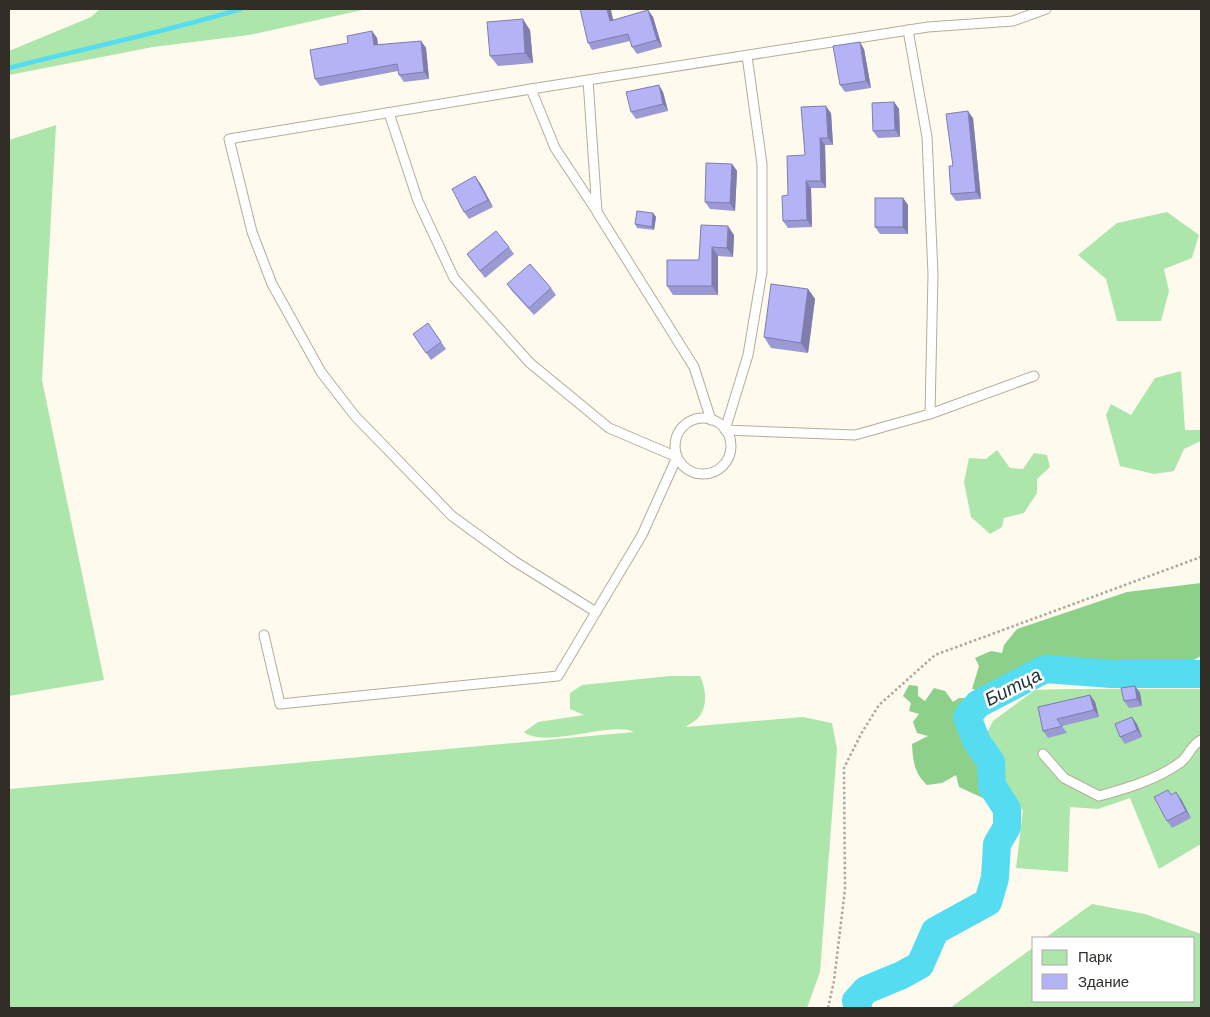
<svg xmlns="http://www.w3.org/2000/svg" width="1210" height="1017" font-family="'DM Sans',sans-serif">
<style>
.green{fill:#ade6ab}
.forest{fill:#8cd08a}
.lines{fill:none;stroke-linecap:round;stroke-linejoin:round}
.stream{stroke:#55dcf1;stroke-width:4.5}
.river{stroke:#55dcf1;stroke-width:28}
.service-casing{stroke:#b4ad9a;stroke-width:11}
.path{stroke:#aaa79d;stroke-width:2.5;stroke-dasharray:2.5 2.5;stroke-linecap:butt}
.service{stroke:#fff;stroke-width:9}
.wall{fill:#9b9ad4}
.shaded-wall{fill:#7e7dac}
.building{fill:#b4b3f6;stroke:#7e7dac}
.labels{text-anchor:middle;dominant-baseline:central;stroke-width:5;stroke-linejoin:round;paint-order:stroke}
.water-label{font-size:19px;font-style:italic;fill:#1d3438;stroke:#fff}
</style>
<rect width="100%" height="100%" fill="#fefaee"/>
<g class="green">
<polygon points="100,9 367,9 249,35 153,47 9,75 9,51 91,17"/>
<polygon points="56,125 42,380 104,680 9,696 9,140"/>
<polygon points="1167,212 1199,235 1192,258 1164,269 1169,291 1161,321 1117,321 1106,279 1078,255 1117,223"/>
<polygon points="1181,371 1185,430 1201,430 1201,441 1184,449 1174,471 1154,474 1120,466 1106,415 1111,404 1131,415 1155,378"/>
<polygon points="997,450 1010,468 1023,469 1034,453 1047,455 1050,467 1037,479 1037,493 1024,513 1004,518 1002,527 990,534 971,517 964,482 969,458 986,459"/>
<path d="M670,676H700C706,688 708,706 699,717C696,721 689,724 686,727L803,717L832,723L837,749L820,972L807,1008H9V789L634,732C613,721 544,749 524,732L538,722L584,715L570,709V693L582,685Z"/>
<polygon points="1064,689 1201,689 1201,844 1159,869 1130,798 1098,809 1070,807 1068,872 1016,868 1023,811 1004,783 986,735 993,721 1035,690"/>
<polygon points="1092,904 1145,914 1201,934 1201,1008 950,1008 1034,947 1034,1001 1194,1001 1194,938 1045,938"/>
</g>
<g class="forest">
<polygon points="1201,583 1201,656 1179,668 1121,667 1104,662 1074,665 1047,662 984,692 972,689 979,666 975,658 991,651 1002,653 1004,645 1017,629 1127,592"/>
<path d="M909,685L918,686V696L925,701L934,688L945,691L953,702L959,698H966L969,701L970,710L964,715V722L961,727L973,741L986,762L990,792L985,799L959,787L956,775L942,783L927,785C914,773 913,761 912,744L928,736L917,733L913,722L919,714L909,711L911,703L903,696Z"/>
</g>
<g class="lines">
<path class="stream" d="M9,68C86,48 165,32 241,9"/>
<polyline class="river" points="858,1008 856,1001 866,990 902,975 920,965 935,931 988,902 995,878 997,844 1007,827 1007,809 992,786 991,762 977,742 967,717 978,704 1045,669 1111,674 1201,674"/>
<g class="service-casing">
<g id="service">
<polyline points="747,56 762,164 762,272 748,355 725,430 855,435 930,414 933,274 927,137 908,30"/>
<polyline points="588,80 531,89 555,148 596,210"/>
<polyline points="389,113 418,201 454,278 530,363 609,428 677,457 642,535 596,612"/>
<polyline points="930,414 1034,376"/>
<circle cx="703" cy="446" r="28"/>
<polyline points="711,420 694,367 597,212 588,80 928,27 1013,21 1046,9"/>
<polyline points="264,635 280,704 558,676 596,612 514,561 452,516 355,416 321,372 272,284 252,232 229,139 531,89"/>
<path d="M1043,754L1064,778L1099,796C1128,788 1156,780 1181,762C1189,756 1191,745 1201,740"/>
</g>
</g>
<polyline class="path" points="828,1008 834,981 845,889 844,768 861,734 879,705 935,655 1201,557"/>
<use href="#service" class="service"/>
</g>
<g class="wall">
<polygon points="581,9 610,9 613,20 648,10 653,17 662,47 637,54 632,47 630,41 592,50 588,43"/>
<polygon points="530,30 533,63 498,66 490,56"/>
<polygon points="372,31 377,38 378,45 421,41 426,48 429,79 404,82 399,75 398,71 320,86 315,79"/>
<polygon points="864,49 871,88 845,92 840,85"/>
<polygon points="663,92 668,111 636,119 631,112"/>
<polygon points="894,102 899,109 900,137 878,138 873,131"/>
<polygon points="831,113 833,145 825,145 826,188 811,188 812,227 788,228 783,221 788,195 805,155"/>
<polygon points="973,118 981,199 956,201 951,194"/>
<polygon points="732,164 737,171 735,211 710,209 705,202"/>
<polygon points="480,183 493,207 469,219 464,212"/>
<polygon points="903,198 908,205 908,234 880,234 875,227"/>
<polygon points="653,213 656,217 654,230 637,228 635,224"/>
<polygon points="701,225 734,235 733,257 718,256 718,295 673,295 667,286 699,260"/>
<polygon points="509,247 514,254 485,278 467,254"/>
<polygon points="507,284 551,288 556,295 534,315 512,291"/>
<polygon points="808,289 815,299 808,353 771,348 764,337"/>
<polygon points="428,323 446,349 431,360 413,334"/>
<polygon points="1135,686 1140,693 1142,706 1129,708 1124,701"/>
<polygon points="1090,695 1095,702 1099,717 1062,726 1067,733 1048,738 1043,731 1038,707"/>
<polygon points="1137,724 1142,737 1125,744 1120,737"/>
<polygon points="1171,795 1181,799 1191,818 1172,828 1167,821"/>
</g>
<g class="shaded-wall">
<polygon points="607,9 610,9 611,10 615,28 610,21"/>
<polygon points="648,10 653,17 662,47 657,40"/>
<polygon points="523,19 530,30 533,63 525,53"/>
<polygon points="372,31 377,38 379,52 374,45"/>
<polygon points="421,41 426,48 429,79 424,72"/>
<polygon points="860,42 864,49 871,88 866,81"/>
<polygon points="659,85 663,92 668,111 663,104"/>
<polygon points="894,102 899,109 900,137 895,130"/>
<polygon points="826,106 831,113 833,145 828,138"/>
<polygon points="968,111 973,118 981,199 976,192"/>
<polygon points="820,138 825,145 826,188 821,181"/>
<polygon points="732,164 737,171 735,211 730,203"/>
<polygon points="475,176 480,183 493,207 488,200"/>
<polygon points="806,181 811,188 812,227 807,220"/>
<polygon points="903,198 908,205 908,234 903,227"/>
<polygon points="653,213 656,217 654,230 652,227"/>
<polygon points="728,226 734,235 733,257 727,248"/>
<polygon points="712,247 718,256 718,295 712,286"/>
<polygon points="808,289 815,299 808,353 801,343"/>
<polygon points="1135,686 1140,693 1142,706 1137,699"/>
<polygon points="1090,695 1095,702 1099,717 1094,710"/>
<polygon points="1132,717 1137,724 1142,737 1137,730"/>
<polygon points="1176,792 1181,799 1191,818 1186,811"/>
</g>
<g class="building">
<polygon points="580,9 607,9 610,21 648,10 657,40 632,47 628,34 588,43"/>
<polygon points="523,19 525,53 490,56 487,22"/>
<polygon points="372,31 374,45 421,41 424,72 399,75 397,64 315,79 310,50 348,43 347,36"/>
<polygon points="860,42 866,81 840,85 833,46"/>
<polygon points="659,85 663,104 631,112 626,92"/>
<polygon points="894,102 895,130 873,131 872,103"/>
<polygon points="826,106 828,138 820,138 821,181 806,181 807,220 783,221 782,196 788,195 787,156 805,155 801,107"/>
<polygon points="968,111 976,192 951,194 949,166 953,166 946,114"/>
<polygon points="706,163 732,164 730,203 705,202"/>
<polygon points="475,176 488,200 464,212 452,189"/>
<rect x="875" y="198" width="28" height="29"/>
<polygon points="637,211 653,213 652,227 635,224"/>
<polygon points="701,225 728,226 727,248 712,247 712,286 667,286 667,260 699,260"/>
<polygon points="496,231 509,247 480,271 467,254"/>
<polygon points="530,264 551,288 529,308 507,284"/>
<polygon points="771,284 808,289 801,343 764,337"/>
<polygon points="428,323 441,342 426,353 413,334"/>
<polygon points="1135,686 1137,699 1124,701 1121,688"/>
<polygon points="1090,695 1094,710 1057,719 1062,726 1043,731 1038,707"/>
<polygon points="1132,717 1137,730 1120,737 1115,724"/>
<polygon points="1168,790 1171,795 1176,792 1186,811 1167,821 1154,797"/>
</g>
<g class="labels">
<g class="water-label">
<text transform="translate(1013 687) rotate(-27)">Битца</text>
</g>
</g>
<rect width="1210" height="1017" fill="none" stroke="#312e27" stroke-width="20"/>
<rect x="1032" y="937" width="162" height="65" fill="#ffffff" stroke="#adaba9"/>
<rect x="1042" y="950" width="25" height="15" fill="#ade6ab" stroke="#adaba9"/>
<text x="1078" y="962" font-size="15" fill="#312e27">Парк</text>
<rect x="1042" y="974" width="25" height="15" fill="#b4b3f6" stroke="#adaba9"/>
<text x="1078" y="987" font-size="15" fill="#312e27">Здание</text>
</svg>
